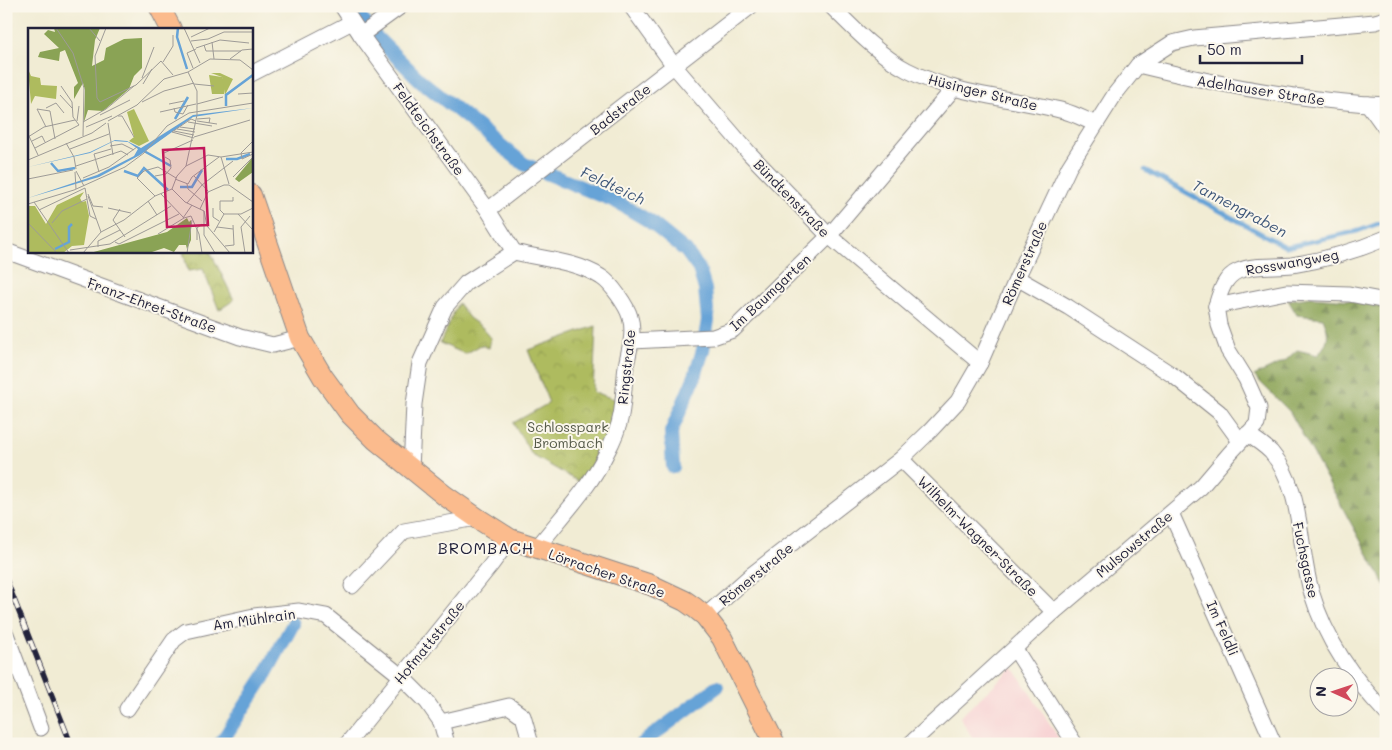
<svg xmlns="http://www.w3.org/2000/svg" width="1392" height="750" font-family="Mali,sans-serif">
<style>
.built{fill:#f7cfd1}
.forest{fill:url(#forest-firs);stroke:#566248}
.park{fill:url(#park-crowns);stroke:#686e4c}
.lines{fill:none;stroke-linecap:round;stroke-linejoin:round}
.stream{stroke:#66a3d7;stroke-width:4.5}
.canal{stroke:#66a3d7;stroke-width:14}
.minor-casing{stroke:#8a8788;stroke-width:17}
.major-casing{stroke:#8a8788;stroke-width:22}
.minor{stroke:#fff;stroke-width:15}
.major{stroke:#fbbb8d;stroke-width:20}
.rail-casing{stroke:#22223b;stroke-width:5.5}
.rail{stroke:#fbf7ec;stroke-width:4;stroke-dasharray:11;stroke-linecap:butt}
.labels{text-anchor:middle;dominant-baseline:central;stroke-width:4;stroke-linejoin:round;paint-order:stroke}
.street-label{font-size:14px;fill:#22223b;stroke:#fbf7ec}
.park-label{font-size:14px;fill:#535847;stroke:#fbf7ec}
.water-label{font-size:15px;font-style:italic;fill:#3d5679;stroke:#fbf7ec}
.quarter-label{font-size:16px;letter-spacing:1px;fill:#22223b;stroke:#fbf7ec}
.inset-river{fill:none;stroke:#66a3d7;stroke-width:2.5}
.inset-road{fill:none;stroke:#9e9b97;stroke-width:1}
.view{fill:#c2185b;fill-opacity:0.15;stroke:#c2185b;stroke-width:2.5}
.inset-edge{fill:none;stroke:#22223b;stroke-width:2.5}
</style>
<defs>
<pattern id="forest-firs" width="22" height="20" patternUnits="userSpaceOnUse" patternTransform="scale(1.25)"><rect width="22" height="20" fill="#8aa355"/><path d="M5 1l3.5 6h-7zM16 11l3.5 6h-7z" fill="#708448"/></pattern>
<pattern id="park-crowns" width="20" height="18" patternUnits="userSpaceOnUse" patternTransform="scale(1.25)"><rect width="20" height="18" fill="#aebb5e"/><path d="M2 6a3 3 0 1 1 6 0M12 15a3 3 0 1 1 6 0" fill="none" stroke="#95a053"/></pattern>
</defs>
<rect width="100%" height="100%" fill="#fbf7ec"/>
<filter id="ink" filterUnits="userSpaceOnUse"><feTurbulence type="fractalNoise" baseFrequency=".02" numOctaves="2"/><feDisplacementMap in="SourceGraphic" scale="10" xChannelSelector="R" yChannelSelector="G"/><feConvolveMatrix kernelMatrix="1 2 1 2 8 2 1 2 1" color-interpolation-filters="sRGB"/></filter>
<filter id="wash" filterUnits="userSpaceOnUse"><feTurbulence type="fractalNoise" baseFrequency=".0096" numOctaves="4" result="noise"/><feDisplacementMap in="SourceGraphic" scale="20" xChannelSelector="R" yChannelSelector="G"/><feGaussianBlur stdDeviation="1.12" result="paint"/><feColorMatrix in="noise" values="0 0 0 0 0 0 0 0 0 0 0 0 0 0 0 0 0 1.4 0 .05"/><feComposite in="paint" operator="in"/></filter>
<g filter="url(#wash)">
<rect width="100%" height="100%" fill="#f1ecd4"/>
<polygon class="built" points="1013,667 1062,743 1062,744 976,744 960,717"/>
<path class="forest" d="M1312,297L1386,303V587L1290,412L1254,376L1285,361L1297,350L1318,355C1329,341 1330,335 1323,318L1297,315L1288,300Z"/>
<g class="park">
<polygon points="183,251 210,251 234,300 219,310 203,269 188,271"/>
<polygon points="458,303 469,318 482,327 491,338 489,348 481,345 465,354 440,343"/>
<polygon points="596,326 593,392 620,401 610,436 581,483 532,455 513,423 549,403 528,350"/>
</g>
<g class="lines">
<polyline class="stream" points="1145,170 1286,247 1358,231 1386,221"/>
<g class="canal">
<polyline points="352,6 375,36 420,80 524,164 615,201 649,221 686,251 699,269 705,289 708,320 703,350 695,376 671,432 673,467"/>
<polyline points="220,744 264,677 293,624"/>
<polyline points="641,744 717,687"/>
</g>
</g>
</g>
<g filter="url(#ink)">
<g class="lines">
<g class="minor-casing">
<g id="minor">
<polyline points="342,6 361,35 488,210 514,252"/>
<polyline points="631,6 675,67 749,153 829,236 980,363"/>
<path d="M831,6C852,27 880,56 907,70C955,95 1012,98 1064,111C1075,114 1086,120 1096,124"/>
<polyline points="361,35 401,6"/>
<path d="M1138,65C1219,85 1302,101 1386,105"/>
<polyline points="251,74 352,22"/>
<polyline points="1368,104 1386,129"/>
<polyline points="488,210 751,6"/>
<polyline points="6,251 240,337 273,345 300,338"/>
<polyline points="1017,278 1068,307 1174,376 1219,412 1240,441"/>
<path d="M1216,306C1220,293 1224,277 1238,271C1255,264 1275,267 1292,265C1324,260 1356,251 1386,238"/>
<polyline points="1216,306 1286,292 1349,294 1386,301"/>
<polyline points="632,341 713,337 733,330 829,236 954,88"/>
<path d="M1247,434C1255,439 1264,445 1271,452C1304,490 1298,548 1312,594C1326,641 1353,678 1386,713"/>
<polyline points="901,459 1054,612"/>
<path d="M411,469L414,404L420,363L445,307L466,283L514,252C542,259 576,261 601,277C611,283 627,306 630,317C635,333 629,350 626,366C624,382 624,399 621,415C619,427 612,443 606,454C589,489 560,518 536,549"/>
<polyline points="1171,513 1274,744"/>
<polyline points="352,586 404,531 477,518"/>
<polyline points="705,616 750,576 901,459 930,431 958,401 980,363 1017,278 1069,167 1115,94 1138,65 1172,43 1194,38 1375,22 1386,19"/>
<polyline points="6,634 41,728"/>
<polyline points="1015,649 1075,744"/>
<polyline points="127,709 174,640 186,631 254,616 299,611 326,616 401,676 427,702 441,722 447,744"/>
<polyline points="441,722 509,706 523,716 531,744"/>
<polyline points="347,744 491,565 510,539"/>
<polyline points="910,744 1054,612 1201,487 1230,453 1257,424 1259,408 1246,379 1228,350 1219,325 1216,306"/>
</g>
</g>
<g class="major-casing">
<g id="major">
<polyline points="159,6 171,29"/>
<polyline points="251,195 300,338 323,377 350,414 376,440 444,495 477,518 510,539 651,585 685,601 695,608 705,616 722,638 775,744"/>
</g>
</g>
<use href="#minor" class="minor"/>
<use href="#major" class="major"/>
<g class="rail-casing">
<polyline id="rail" points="6,579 71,744"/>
</g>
<use href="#rail" class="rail"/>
</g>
</g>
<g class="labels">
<g class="street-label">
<text transform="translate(1261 90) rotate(9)">Adelhauser Straße</text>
<text transform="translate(983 92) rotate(14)">Hüsinger Straße</text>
<text transform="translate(620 109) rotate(-38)">Badstraße</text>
<text transform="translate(429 129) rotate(54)">Feldteichstraße</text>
<text transform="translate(792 198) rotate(46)">Bündtenstraße</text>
<text transform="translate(1292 262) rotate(-10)">Rosswangweg</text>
<text transform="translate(1024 263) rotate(-66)">Römerstraße</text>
<text transform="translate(770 292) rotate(-43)">Im Baumgarten</text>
<text transform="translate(152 305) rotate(20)">Franz-Ehret-Straße</text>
<text transform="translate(626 367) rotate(-84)">Ringstraße</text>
<text transform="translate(978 536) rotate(45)">Wilhelm-Wagner-Straße</text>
<text transform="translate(1134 544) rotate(-40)">Mulsowstraße</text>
<text transform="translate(1306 560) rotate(78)">Fuchsgasse</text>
<text transform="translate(607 573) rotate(19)">Lörracher Straße</text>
<text transform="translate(756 574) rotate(-39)">Römerstraße</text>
<text transform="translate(254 619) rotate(-8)">Am Mühlrain</text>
<text transform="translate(1223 628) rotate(66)">Im Feldli</text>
<text transform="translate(429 642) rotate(-51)">Hofmattstraße</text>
</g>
<g class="park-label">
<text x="568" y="426">Schlosspark<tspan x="568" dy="16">Brombach</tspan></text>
</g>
<g class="water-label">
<text transform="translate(613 185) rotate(25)">Feldteich</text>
<text transform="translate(1240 208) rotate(28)">Tannengraben</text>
</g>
<g class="quarter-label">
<text x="486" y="547">BROMBACH</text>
</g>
</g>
<g transform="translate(28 28)">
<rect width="225" height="225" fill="#f1ecd4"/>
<path d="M106,81L121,113L111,118L101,113L106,109L99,84Z" fill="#aebb5e"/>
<path d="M26,0H72L67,12L64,38L76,32L78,20L96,11L114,10V40L106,48L101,61L75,83L60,82L56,94L57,62L55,55L46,71V59L50,55L37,22L32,24L31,33L10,29L12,24L31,20L16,6L20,2L27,4ZM225,129V144L211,154L207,151ZM159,190L161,194L163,192V212L159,221L158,217H151L146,224L136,220L121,225H62L139,204Z" fill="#8aa355"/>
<path d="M181,47L194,49L197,56L196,66H184ZM56,164L52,170L54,174L58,173L61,188L56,217L44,218L35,225H0V178H7L18,196L29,177Z" fill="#aebb5e"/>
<path d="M0,41L3,48L12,50L13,57L29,58L28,71L7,68L3,76ZM183,45H192L205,51L197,67L194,49Z" fill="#aebb5e"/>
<path d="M225,80L165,89L112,127L71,149L0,170L69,147L106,128L110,121L100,114L86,113L62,125L0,139L62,124L87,112L99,113L113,120L165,87Z" fill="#66a3d7"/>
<path class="inset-river" d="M150,0L149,9L159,41M198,78V67L225,47M147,91L160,69M116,123L143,138M198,131H209L222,126M23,135L30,143L47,140M96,143L110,148L116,140L140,162M152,159H164L174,142M27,221L41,214V199L44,196"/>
<path class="inset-road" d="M28,0L45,25L56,60L55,108M61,0L72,13M78,0L67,28L69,70L72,74L108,57L133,33L145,47M156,0L172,35M163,9L182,0M163,13L180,11L196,4H225M184,14L186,31M176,17L178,23H213M168,20L192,12L221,15M202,31L214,22L225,21M135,34L145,18V7M165,40L159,25L168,21M114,50L126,19M115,56L124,41M166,56L186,58M33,58L44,74L45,89L51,97M210,66L225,65M32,67L44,80M114,74L136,63L166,55M141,76L156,73M169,76L195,69M18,80L28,75L36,85M146,80L147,84L155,86L160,77M132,84L168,76M72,87L102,72M90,88H94L106,109M169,91L182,90L181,95M49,93L51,78M80,93L109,77L136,51L160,44L182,31L212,32L225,42M169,93L189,96M55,94L78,81L106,58M160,94L184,98M80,95L85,127M18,99L9,81L22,83L27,111M58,99L84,88M152,99L167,101M149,101L167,104M146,103L166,107M144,104L163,91L168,93M144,104L166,110M0,106L10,127M0,109L16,99L47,92M166,109L222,92M4,113L14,108L17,114M225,113L213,125L214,131L225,126M38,115L46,129L48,141M82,118L94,116L106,122M7,120L51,97M42,121L81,106M136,125L165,112M193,129L201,156M0,132L64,105L78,95M48,138L93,123L100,127M158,138L169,87V63L160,44M48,143L56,158M47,144L48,161M71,144L66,126L83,121M127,148L138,146L143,140L142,132L137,129M166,148L180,163M205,149L225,129M55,150L81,139L109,119M0,151L45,142M147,151L160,156L164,149L191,129M159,156L160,161L174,173M144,161L157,174L176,183L179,198L202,225M60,166L65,178L75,179M133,166L156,190L163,188M60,168L73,204M127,168L109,150L116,143L130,139L148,150M120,173L129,187M6,174L41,225M159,175L174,157L205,133M0,176L46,162L97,139L116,125L139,98L161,85L225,75M80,180L103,185M185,180V189L191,193M92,181L85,192L97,209M172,181L180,164L196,157H201L225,174M11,182L57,160L62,188L68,191M176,183V207L187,225M196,186L192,182V173H205V169M210,186L225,202M163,188L171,206L174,225M155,190L164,177M0,195L29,225M24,195L34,183L59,171M189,199L205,201M186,204L196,186H213L225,180M130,206L156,190M169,212V200L174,196M87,214L91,216L151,186M197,218L206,217L205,197M70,219V213L92,202M42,222L82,216L143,178M55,225L73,204L96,192L127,168L144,161L149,148L158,138L180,127L193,129L225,124M159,225L164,192M217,225L213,199L222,188"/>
<path class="view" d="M176,120L180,197L139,199L135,122Z"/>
<rect width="225" height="225" class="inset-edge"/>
</g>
<rect width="1392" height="750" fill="none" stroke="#fbf7ec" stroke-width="25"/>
<g transform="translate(1334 692) rotate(273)"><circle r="24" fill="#fbf7ec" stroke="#a4a2a5"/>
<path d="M0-4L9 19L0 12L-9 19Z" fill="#d1495b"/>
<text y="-8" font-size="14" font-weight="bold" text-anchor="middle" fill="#22223b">N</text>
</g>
<path d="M1200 55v8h102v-8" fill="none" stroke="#22223b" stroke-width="2.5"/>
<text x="1207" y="55" font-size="15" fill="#22223b" stroke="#fbf7ec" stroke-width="4" paint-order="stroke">50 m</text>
</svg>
